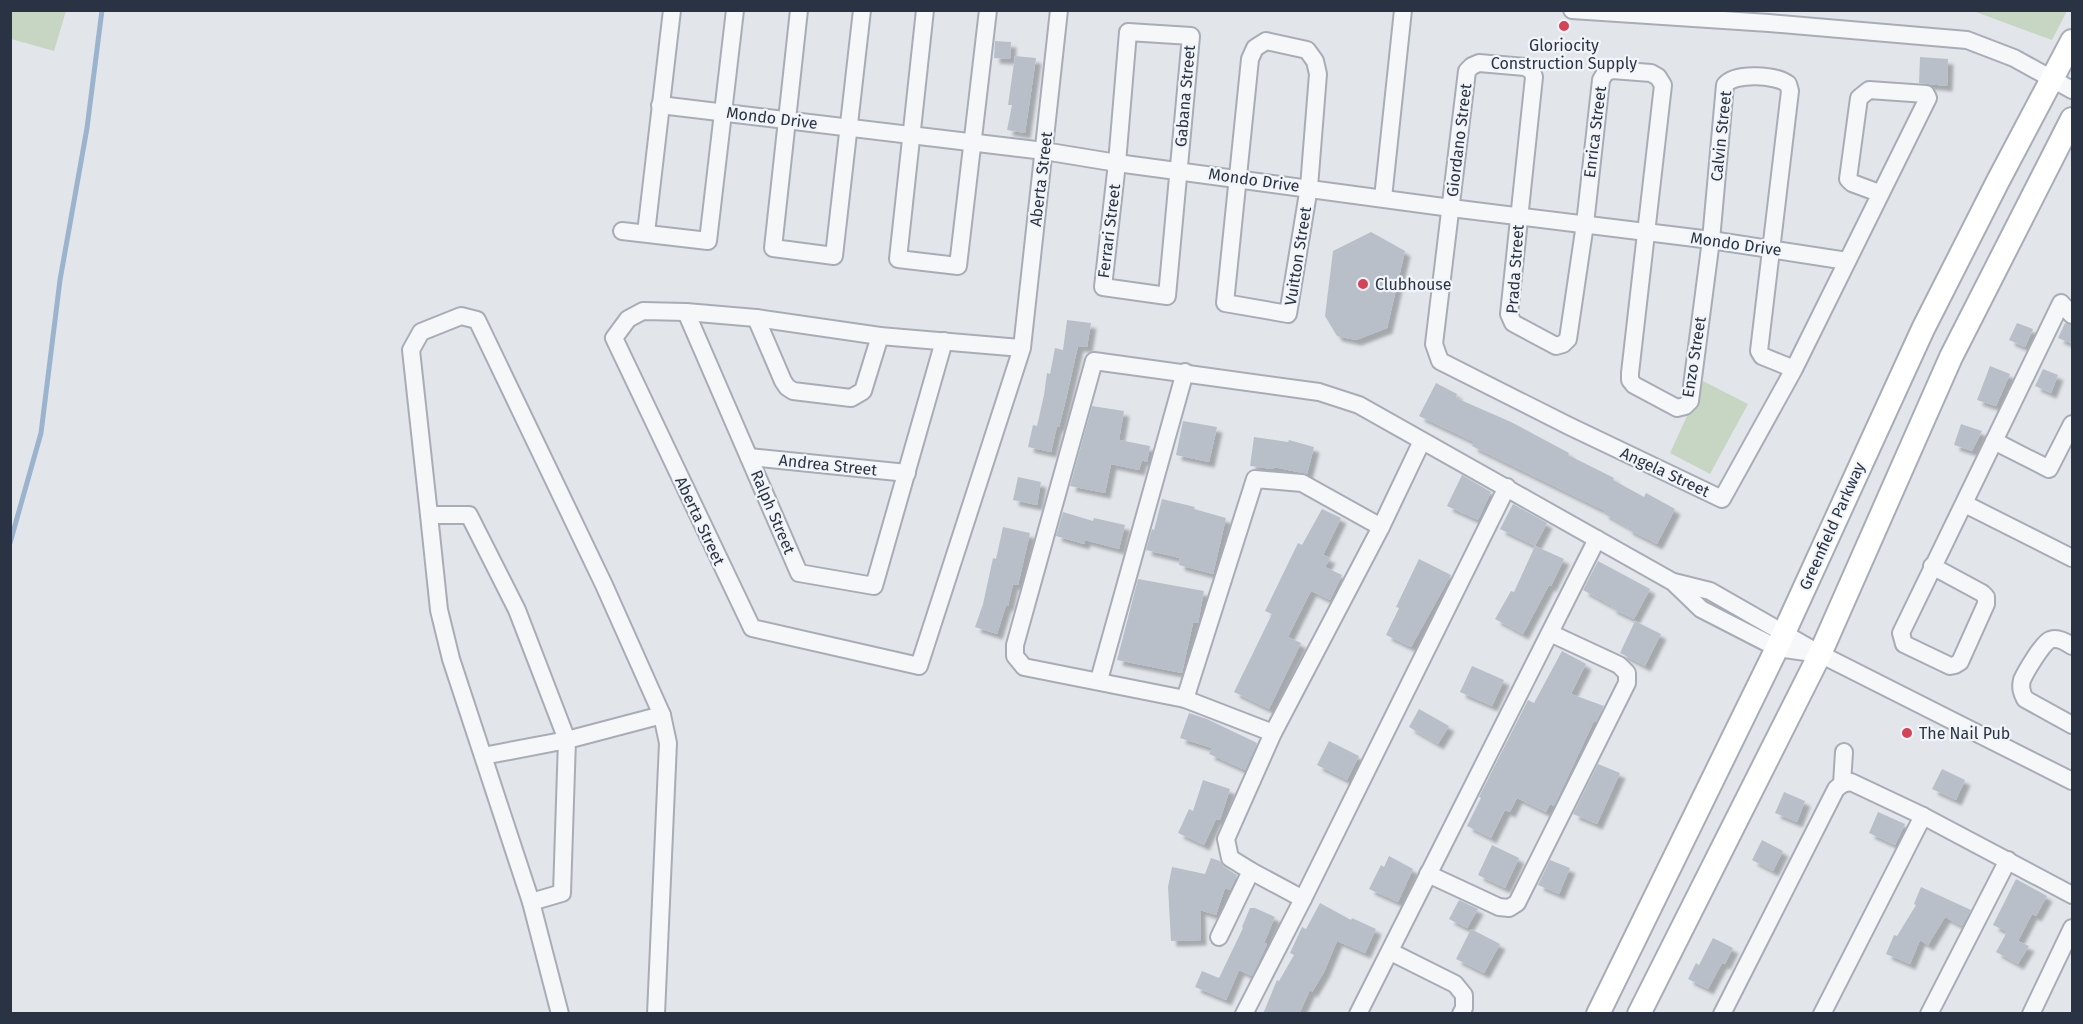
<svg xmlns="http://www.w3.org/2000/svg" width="2083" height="1024" font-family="'Fira Sans',sans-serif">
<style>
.green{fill:#c7d6c3}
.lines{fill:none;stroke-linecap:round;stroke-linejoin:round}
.stream{stroke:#9cb3cd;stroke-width:5}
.building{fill:#b9bfc9;filter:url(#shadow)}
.street-casing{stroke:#a7adb6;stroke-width:20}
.secondary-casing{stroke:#a7adb6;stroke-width:26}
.street{stroke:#f5f7f9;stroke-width:16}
.secondary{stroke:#fff;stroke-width:22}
.poi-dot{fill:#d64256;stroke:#f2f5f8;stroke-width:2}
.labels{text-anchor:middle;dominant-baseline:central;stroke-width:4.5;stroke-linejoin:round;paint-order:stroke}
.poi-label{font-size:16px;fill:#293344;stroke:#f2f5f8;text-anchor:start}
.street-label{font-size:16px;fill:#293344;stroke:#f2f5f8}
</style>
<defs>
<filter id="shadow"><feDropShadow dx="5.5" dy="5.5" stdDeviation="1.5" flood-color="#0004"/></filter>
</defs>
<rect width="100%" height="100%" fill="#e2e6eb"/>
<g class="green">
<polygon points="10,11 66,11 54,51 11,39"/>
<polygon points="1973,11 2067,10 2067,11 2052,40"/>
<polygon points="1703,381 1748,404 1710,474 1670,453"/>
</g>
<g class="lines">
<polyline class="stream" points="10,543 41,433 60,280 87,128 102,10"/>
</g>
<g class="building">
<polygon points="995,41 1011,42 1010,59 994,58"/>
<polygon points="1015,56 1036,58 1025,133 1007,130 1012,105 1008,105"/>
<polygon points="1920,57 1948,59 1947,86 1919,83"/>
<polygon points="1371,232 1405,251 1387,328 1356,340 1337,336 1325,316 1333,251"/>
<polygon points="1067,320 1091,323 1087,347 1078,346 1066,399 1059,427 1057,426 1051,452 1028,447 1033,425 1037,426 1044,395 1047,373 1050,374 1055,348 1063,350"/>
<polygon points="2017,323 2033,329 2025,347 2009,340"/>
<polygon points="2065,323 2073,325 2073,344 2058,338"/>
<polygon points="1990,366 2010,374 1996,406 1977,400"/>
<polygon points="2043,369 2058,375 2051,393 2035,386"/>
<polygon points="1436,383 1457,394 1456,398 1511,422 1569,453 1568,455 1614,478 1613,480 1644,497 1646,493 1675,509 1657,544 1627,529 1628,527 1603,513 1605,511 1472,446 1474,442 1419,416"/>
<polygon points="1092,406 1124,411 1119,440 1150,446 1147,462 1142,460 1139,470 1111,464 1105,493 1070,486"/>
<polygon points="1183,421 1217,427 1209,462 1176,455"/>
<polygon points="1961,424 1982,431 1972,451 1954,445"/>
<polygon points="1254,437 1288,442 1289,440 1314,447 1307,474 1274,467 1274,469 1250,466"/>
<polygon points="1462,475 1491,492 1478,520 1447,506"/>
<polygon points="1018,477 1041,482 1037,505 1013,500"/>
<polygon points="1162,499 1195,507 1194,509 1226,518 1213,574 1179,565 1180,558 1146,550 1152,529 1154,530"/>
<polygon points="1513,504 1547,523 1535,546 1500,529"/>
<polygon points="1322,509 1341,518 1323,555 1330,558 1325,567 1342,575 1330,600 1311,591 1288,637 1301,643 1269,709 1234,692 1272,614 1265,611 1298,543 1302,545"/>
<polygon points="1063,512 1093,521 1094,518 1125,525 1119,549 1085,540 1084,544 1056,536"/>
<polygon points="1003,527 1030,533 1018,585 1013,584 1008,606 1006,605 997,634 975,627 983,604 993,558 996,559"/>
<polygon points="1535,546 1564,559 1551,586 1549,585 1523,634 1495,619 1511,591 1514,592"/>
<polygon points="1419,559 1451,575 1411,647 1386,635 1399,608 1396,607"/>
<polygon points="1598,561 1650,589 1634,619 1611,608 1612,606 1583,590"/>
<polygon points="1138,579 1204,591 1198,623 1193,623 1182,673 1117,660"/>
<polygon points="1635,621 1661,634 1645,666 1620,653"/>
<polygon points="1562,651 1586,664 1571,694 1604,706 1596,722 1594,721 1554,806 1550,804 1546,812 1517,798 1510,812 1505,810 1491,838 1467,826 1481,798 1479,797 1528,700 1534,703"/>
<polygon points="1472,666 1504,680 1492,706 1460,692"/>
<polygon points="1419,709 1449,726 1438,744 1409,727"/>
<polygon points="1189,713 1207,719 1257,743 1245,770 1209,754 1212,748 1180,738"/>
<polygon points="1329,741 1359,756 1347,780 1317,765"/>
<polygon points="1598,764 1620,773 1597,824 1573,814"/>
<polygon points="1942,769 1965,780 1956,800 1932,789"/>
<polygon points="1203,780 1230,789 1220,820 1216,819 1204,845 1178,833 1189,809 1193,811"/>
<polygon points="1784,792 1805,801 1797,822 1775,813"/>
<polygon points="1878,812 1905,824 1895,845 1869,833"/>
<polygon points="1762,840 1783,851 1773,871 1752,860"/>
<polygon points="1492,845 1519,858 1505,888 1478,875"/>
<polygon points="1389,856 1413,869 1398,902 1369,889 1381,865 1384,867"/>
<polygon points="1211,858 1220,861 1224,867 1237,875 1230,890 1225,888 1216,915 1200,910 1201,940 1171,941 1168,887 1172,867 1205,874"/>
<polygon points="1550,860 1570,868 1559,894 1538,885"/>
<polygon points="2016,879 2047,896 2036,916 2032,914 2018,941 2029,946 2018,964 1996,952 2007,932 1993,925"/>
<polygon points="1921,887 1971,910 1962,926 1945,917 1928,945 1920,940 1910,964 1886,954 1894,935 1897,936 1916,905 1914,904"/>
<polygon points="1459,900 1478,909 1467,928 1449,919"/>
<polygon points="1320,903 1351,920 1352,918 1376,929 1365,953 1337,941 1324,972 1312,992 1310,990 1299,1014 1263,1014 1277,980 1279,981 1294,955 1290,953 1302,927 1306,929"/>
<polygon points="1250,908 1255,908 1275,917 1264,943 1267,944 1252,976 1239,970 1226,1000 1195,987 1202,971 1219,978 1243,928 1242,927"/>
<polygon points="1471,929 1500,944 1484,973 1456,959"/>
<polygon points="1713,938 1733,948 1725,964 1722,963 1708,989 1688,979 1696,963 1699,965"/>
</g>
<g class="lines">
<g class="street-casing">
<g id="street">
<polyline points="799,10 773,248 834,256 862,10"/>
<polyline points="925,10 898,259 958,266 988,10"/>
<polyline points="1572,10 1769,23 1967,40 2014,58 2072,90"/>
<polygon points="1128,32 1191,36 1167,296 1103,287 1117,163"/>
<polygon points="1266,41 1307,50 1315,61 1318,74 1309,187 1288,314 1225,303 1250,59 1255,48"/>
<polyline points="660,105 1044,151 1117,163 1451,208 1711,240 1847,261"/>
<polyline points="1383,198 1403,10"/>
<polyline points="622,231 708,241 735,10"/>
<polyline points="646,233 672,10"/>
<polyline points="686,312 799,573 874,586 944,341"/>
<polyline points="756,318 783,381 787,387 793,391 851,398 863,391 880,336"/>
<polyline points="1022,348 880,336 756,318 686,312 643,311 628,319 614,338 752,628 919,666 1022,348 1059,10"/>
<path d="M1794,369L1762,356L1759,351L1790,91L1788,84C1776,75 1735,72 1725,85L1711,240L1690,401L1685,406L1677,408L1634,385L1630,380V373L1663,85L1658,77L1651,73L1612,70L1605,73L1601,80L1585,224L1568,339L1563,344L1556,346L1513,323L1509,314L1534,77L1532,71L1525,67L1479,63L1472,66L1467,71L1434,344L1440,361L1569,426L1722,499L1794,369L1928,98L1926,94L1869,90L1859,98L1848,179L1852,183L1879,193"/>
<polyline points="1994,441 2049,469 2072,424"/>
<polyline points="749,457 907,473"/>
<polyline points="1965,504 2072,558"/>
<polyline points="429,515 411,350 421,332 461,316 477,320 604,585 662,715 668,743 656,1014"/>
<polyline points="1932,566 1982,593 1986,597 1986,604 1960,662 1955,665 1950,666 1904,644 1901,633 2061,303 2072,315"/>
<polyline points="1674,582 1710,591 1820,654 2072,781"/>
<path d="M2072,646C2066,642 2057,637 2050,640C2043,642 2025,673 2022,680C2020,688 2022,693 2025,699L2072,725"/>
<polyline points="1099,680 1185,372"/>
<polyline points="1185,699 1255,479 1302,483 1381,527"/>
<polyline points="1273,733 1185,699 1024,667 1015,656 1015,645 1094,361 1319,392 1359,405 1673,582 1701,609 1777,648 1820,654"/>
<polyline points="1844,752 1842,784 1851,782 1923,816 2072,895"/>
<polyline points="483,756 567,740 517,610 469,515 429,515 439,610 451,659 531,902 560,1014"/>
<polyline points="1428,874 1499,907 1509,908 1517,903 1627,683 1627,673 1619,665 1550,633"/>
<polyline points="1303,899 1251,871 1230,858 1226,839 1273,733 1381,527 1422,441"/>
<polyline points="531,902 562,893 567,740 662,715"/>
<polyline points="1219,937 1251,871"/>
<polyline points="1391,952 1455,984 1464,995 1464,1008 1461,1014"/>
<polyline points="1244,1014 1303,899 1507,487"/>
<polyline points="1358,1014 1597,539"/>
<polyline points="1722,1014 1836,789 1842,784"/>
<polyline points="1822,1014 1923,816"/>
<polyline points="1929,1014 2008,860"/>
<polyline points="2031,1014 2072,928"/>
</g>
</g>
<g class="secondary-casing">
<g id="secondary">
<polyline points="1598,1014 1777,648 1923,329 1998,181 2072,41"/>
<polyline points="1639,1014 1820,654 1951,357 2072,119"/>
</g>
</g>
<use href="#street" class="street"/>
<use href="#secondary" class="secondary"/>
</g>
<g class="poi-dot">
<circle cx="1564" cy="26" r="6"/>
<circle cx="1363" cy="284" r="6"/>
<circle cx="1907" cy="733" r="6"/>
</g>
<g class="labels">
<g class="poi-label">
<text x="1564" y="45" text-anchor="middle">Gloriocity<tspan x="1564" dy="18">Construction Supply</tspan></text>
<text x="1375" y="284">Clubhouse</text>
<text x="1919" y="733">The Nail Pub</text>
</g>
<g class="street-label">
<text transform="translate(1185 96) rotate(-85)">Gabana Street</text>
<text transform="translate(772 118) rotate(7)">Mondo Drive</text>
<text transform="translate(1595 132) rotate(-83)">Enrica Street</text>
<text transform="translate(1721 136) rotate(-84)">Calvin Street</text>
<text transform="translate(1459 140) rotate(-83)">Giordano Street</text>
<text transform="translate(1041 179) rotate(-83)">Aberta Street</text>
<text transform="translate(1254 180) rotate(8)">Mondo Drive</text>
<text transform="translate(1109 231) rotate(-83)">Ferrari Street</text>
<text transform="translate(1736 244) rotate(8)">Mondo Drive</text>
<text transform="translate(1298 256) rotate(-81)">Vuitton Street</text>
<text transform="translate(1515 269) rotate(-86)">Prada Street</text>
<text transform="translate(1694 357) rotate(-81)">Enzo Street</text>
<text transform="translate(828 465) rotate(6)">Andrea Street</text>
<text transform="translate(1665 472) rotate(25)">Angela Street</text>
<text transform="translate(773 512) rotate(67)">Ralph Street</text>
<text transform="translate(700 521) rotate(65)">Aberta Street</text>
<text transform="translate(1832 526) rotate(-66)">Greenfield Parkway</text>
</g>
</g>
<rect width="2083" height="1024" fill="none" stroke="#293344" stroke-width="24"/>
</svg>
